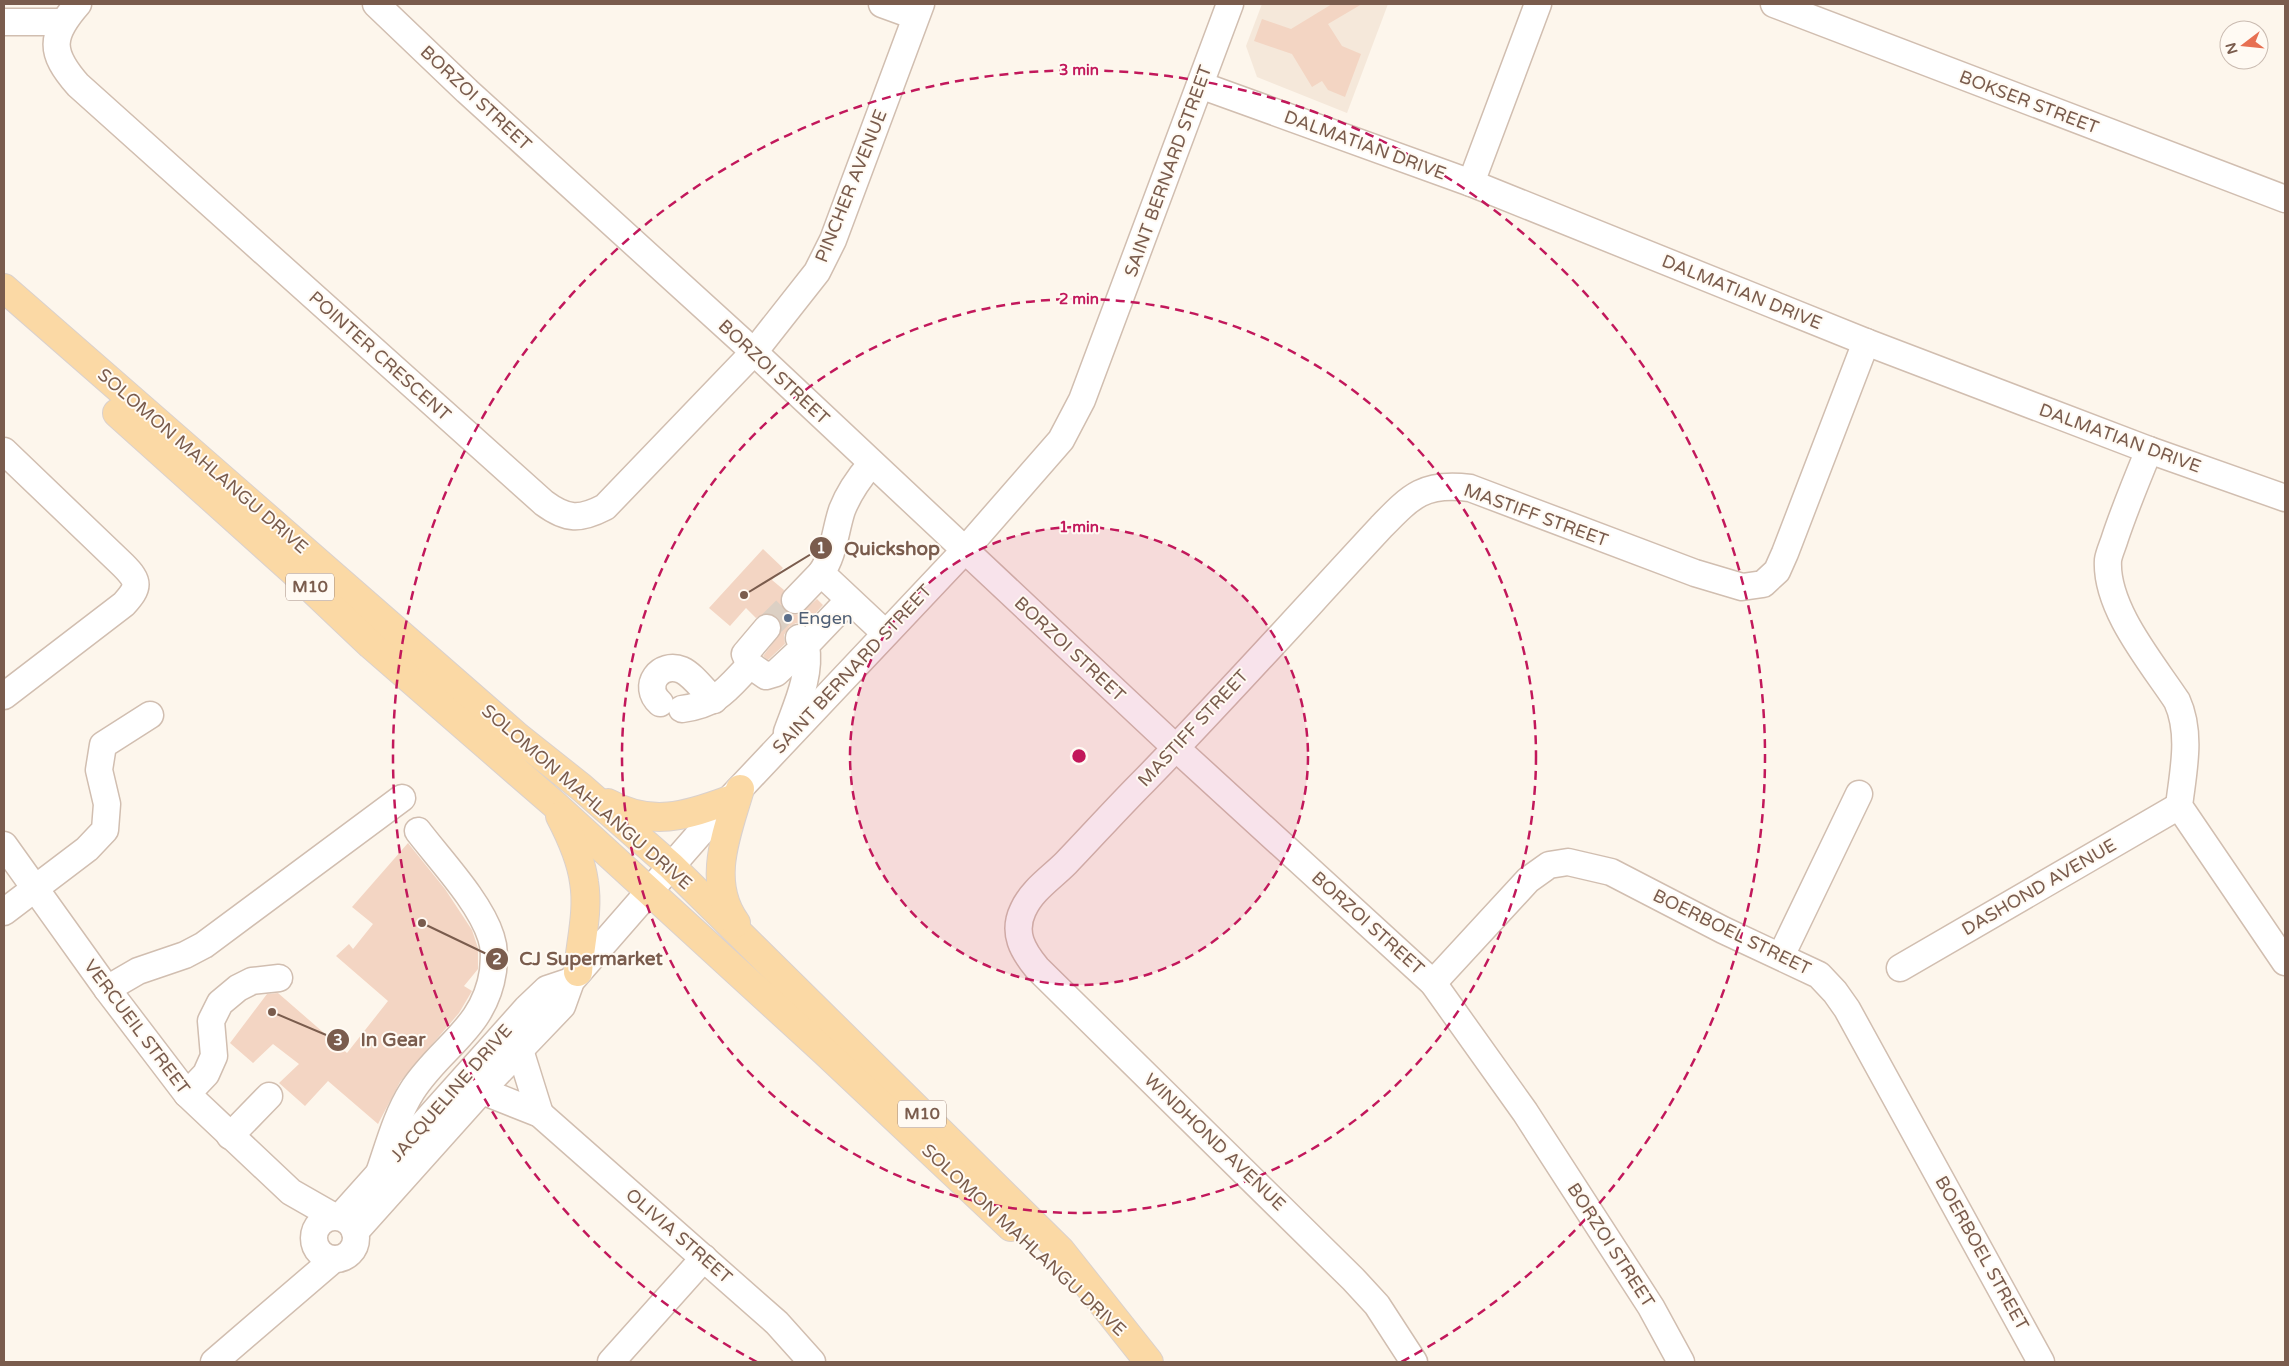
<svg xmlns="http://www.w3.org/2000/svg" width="2289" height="1366" font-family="'Varela Round',sans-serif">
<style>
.residential{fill:#f5e8da}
.building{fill:#f3d5c3}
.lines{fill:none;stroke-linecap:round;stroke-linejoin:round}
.minor-tunnel{stroke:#dcd0c4;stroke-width:26;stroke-dasharray:26 13;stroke-linecap:butt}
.minor-casing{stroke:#d1beb0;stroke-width:29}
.major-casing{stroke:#dad1cd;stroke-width:30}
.minor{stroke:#fff;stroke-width:26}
.major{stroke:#fbd9a5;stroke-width:28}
.ring{fill:none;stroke:#c2185b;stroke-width:2.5;stroke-dasharray:9 6}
.service-dot{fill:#5c6f8a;stroke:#fffaf3;stroke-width:2}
.labels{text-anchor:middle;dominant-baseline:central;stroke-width:4;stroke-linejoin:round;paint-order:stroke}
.shield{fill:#fffaf3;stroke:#a28b7f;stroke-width:1}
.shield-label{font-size:16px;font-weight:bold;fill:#7a5c4d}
.street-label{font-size:18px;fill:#7a5c4d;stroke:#fffaf3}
.service-label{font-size:18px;fill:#4e5e75;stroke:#fffaf3;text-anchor:start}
.centre{fill:#c2185b;stroke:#fffaf3;stroke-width:2.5}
.ring-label{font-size:15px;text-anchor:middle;font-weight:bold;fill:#c2185b;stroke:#fffaf3;stroke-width:4;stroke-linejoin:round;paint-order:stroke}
.leader{fill:none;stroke:#7a5c4d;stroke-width:2}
.callout-dot{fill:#7a5c4d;stroke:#fffaf3;stroke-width:2}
.mark-label{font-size:15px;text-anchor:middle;font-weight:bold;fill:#fff}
.callout-label{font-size:19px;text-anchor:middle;font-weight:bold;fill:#7a5c4d;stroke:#fffaf3;stroke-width:4;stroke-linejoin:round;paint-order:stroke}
</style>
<rect width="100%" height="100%" fill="#fdf6ec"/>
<polygon class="residential" points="1262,4 1388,4 1347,113 1257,77 1246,46"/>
<g class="building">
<polygon points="1332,4 1362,4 1328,24 1342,46 1361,54 1345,97 1328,90 1322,81 1312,87 1292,54 1254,41 1262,19 1291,29"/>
<polygon points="763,549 783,568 772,580 784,590 781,604 785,611 792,615 800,614 817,599 823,605 805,625 796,623 789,627 784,635 785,644 768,660 763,656 782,631 781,623 777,617 769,613 756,618 746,608 730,626 709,608"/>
<polygon points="408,843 445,889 472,930 478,948 478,969 464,986 472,991 459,1013 400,1082 378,1124 328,1081 305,1106 279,1083 299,1064 273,1044 253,1063 230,1043 267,994 278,993 347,1053 388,1001 336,956 349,944 353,949 373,924 352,907"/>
</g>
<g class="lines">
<polyline class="minor-tunnel" points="767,628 795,600"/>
<g class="minor-casing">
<g id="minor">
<path d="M78,4C50,36 49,52 78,85L544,503C567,520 580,520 605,507L754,352L817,272L833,240L921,4"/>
<polyline points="376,4 467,91 754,352 1176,748 1433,983 1525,1112 1651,1307 1681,1362"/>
<polyline points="882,4 915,16"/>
<polyline points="1774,4 2285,199"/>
<polyline points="4,22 62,22"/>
<polyline points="1200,85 1471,183 1866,342 2149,450 2285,498"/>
<polyline points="1471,183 1538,4"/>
<path d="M2149,450C2137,479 2125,508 2115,538C2113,545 2109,553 2108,560C2105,608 2152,663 2177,701C2192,734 2183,772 2179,806L2285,962"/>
<path d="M4,451L123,565C140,582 139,587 124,604L4,696"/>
<path d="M871,464C859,478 849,492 842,510C835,531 834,555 821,573L885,633"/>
<polyline points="795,600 821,573"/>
<polyline points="767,628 745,654 750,665 766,676 776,673 806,645 799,638"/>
<path d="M660,703C641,686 660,661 682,670C693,675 704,691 714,700"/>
<path d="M682,709C718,704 726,690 750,665"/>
<path d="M787,732C797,704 811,676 806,645L848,601"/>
<polyline points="4,845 107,989 187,1094 291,1192 333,1216"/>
<polyline points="4,912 87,849 105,830 107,804 99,770 103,745 150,715"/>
<polyline points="1781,956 1859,794"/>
<polyline points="1900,968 2179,806"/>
<polyline points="1433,983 1528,880 1549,865 1568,862 1611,872 1723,930 1819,975 1835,992 1847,1009 2041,1362"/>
<polyline points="107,989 138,971 185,955 204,945 402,798"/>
<polyline points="520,1050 540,1114"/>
<polyline points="482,1091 540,1114 777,1323 812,1362"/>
<polyline points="187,1094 206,1074 214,1056 211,1021 220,1003 238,988 252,981 279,978"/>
<polyline points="230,1136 269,1096"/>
<path d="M378,1176C388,1148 396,1116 412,1091C440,1047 485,1028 493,971C494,959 495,949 491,937C480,902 441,861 418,831"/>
<polyline points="340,1217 527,1008 547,989 571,981"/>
<circle cx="335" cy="1238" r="21"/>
<polyline points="355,1232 493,1078 562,1006 571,981 729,800 965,550 1061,440 1082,400 1230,4"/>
<polyline points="214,1362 334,1259"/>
<polyline points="611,1362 704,1258"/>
<path d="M1414,1362L1377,1305L1353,1279L1037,968C1023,951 1012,933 1023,910C1032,890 1051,878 1066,863C1092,836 1117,808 1144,781C1225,698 1302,612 1381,527C1411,496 1424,482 1470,488L1695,573L1742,587L1763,584L1777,571L1785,553L1866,342"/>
</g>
</g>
<g class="major-casing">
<g id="major">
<polyline points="4,288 518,737 581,787 671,866 1061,1251 1149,1362"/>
<polyline points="117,413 293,571 371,645 554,804 825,1052 1011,1227"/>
<path d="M608,803C651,827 686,816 729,800"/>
<path d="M560,816C571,837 581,859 584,882C589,911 580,944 578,972"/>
<path d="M736,923C706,882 727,833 740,789"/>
</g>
</g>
<use href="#minor" class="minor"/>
<use href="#major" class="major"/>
</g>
<circle cx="1079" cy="756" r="229" fill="#c2185b" fill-opacity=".12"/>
<g class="ring">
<circle cx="1079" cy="756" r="229"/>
<circle cx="1079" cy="756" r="457"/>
<path d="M757 1362A686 686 0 1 1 1401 1362"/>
</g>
<circle class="service-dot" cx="788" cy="618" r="5"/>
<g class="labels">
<g class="shield">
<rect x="286" y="573.5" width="48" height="27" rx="4"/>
<rect x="898" y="1100.5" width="48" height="27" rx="4"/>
</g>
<g class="shield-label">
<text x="310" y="587">M10</text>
<text x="922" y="1114">M10</text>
</g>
<g class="street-label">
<text transform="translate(476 98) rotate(43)">BORZOI STREET</text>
<text transform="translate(2029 102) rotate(21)">BOKSER STREET</text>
<text transform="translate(1365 145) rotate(20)">DALMATIAN DRIVE</text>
<text transform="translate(1168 171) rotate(-70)">SAINT BERNARD STREET</text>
<text transform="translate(851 186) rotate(-68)">PINCHER AVENUE</text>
<text transform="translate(1742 292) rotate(22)">DALMATIAN DRIVE</text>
<text transform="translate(380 356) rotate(42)">POINTER CRESCENT</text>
<text transform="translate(774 372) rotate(43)">BORZOI STREET</text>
<text transform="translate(2120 438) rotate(20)">DALMATIAN DRIVE</text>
<text transform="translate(203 461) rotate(41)">SOLOMON MAHLANGU DRIVE</text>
<text transform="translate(1536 515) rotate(20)">MASTIFF STREET</text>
<text transform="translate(1070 649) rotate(43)">BORZOI STREET</text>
<text transform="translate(852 669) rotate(-47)">SAINT BERNARD STREET</text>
<text transform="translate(1193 728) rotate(-47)">MASTIFF STREET</text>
<text transform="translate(587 797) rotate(41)">SOLOMON MAHLANGU DRIVE</text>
<text transform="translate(2039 887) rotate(-30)">DASHOND AVENUE</text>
<text transform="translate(1368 923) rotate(42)">BORZOI STREET</text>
<text transform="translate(1732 932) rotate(26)">BOERBOEL STREET</text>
<text transform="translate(137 1027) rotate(53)">VERCUEIL STREET</text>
<text transform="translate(451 1093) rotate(-49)">JACQUELINE DRIVE</text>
<text transform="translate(1215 1142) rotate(44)">WINDHOND AVENUE</text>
<text transform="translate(679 1236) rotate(41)">OLIVIA STREET</text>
<text transform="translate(1024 1240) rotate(43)">SOLOMON MAHLANGU DRIVE</text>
<text transform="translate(1611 1245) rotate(57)">BORZOI STREET</text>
<text transform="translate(1982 1253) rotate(61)">BOERBOEL STREET</text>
</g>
<g class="service-label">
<text x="798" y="618">Engen</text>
</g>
</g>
<circle cx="1079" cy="756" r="8" class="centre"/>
<g class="ring-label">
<text x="1079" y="75">3 min</text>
<text x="1079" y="304">2 min</text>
<text x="1079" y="532">1 min</text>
</g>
<path class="leader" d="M744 595L821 548M422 923L497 959M272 1012L338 1040"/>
<g class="callout-dot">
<circle cx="744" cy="595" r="5"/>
<circle cx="422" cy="923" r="5"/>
<circle cx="272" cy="1012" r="5"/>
<circle cx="821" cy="548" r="12"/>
<circle cx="497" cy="959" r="12"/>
<circle cx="338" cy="1040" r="12"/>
</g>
<g class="mark-label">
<text x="821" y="553">1</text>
<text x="497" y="964">2</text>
<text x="338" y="1045">3</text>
</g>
<g class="callout-label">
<text x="892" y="555">Quickshop</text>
<text x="591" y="965">CJ Supermarket</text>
<text x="393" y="1046">In Gear</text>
</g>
<rect width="2289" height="1366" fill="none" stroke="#7a5c4d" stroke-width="10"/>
<g transform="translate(2244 45) rotate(254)"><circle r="24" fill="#fffaf3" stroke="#cabbb1"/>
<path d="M0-4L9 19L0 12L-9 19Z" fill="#e76f51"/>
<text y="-8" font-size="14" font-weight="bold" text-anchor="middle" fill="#7a5c4d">N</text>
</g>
</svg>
